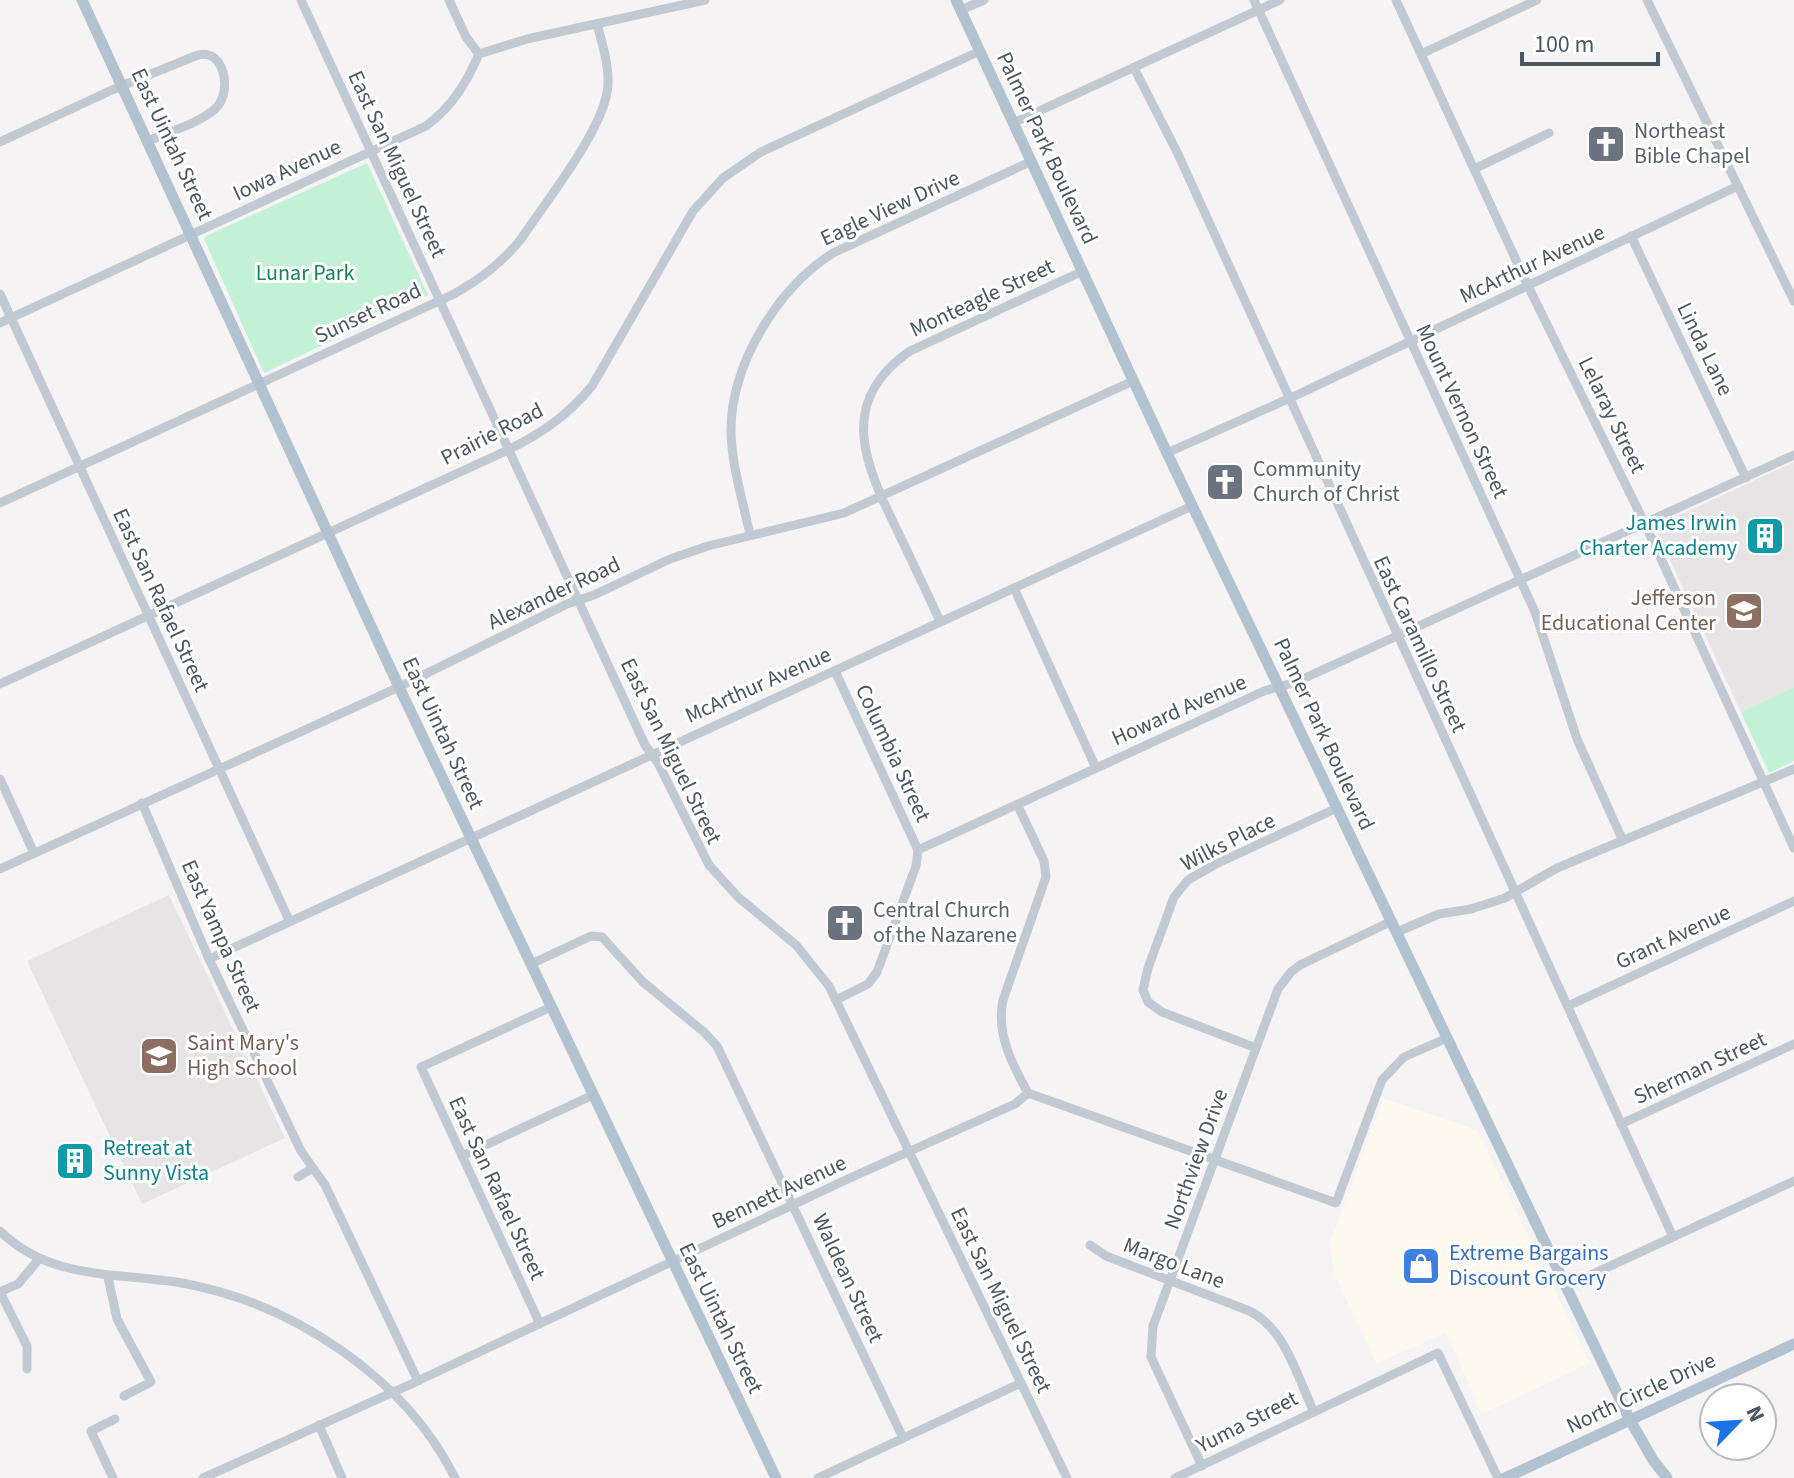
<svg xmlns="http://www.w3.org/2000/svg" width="1794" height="1478" font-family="'Source Sans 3',sans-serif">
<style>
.commercial{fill:#fdf9ef}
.education{fill:#e6e4e5}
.green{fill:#c3f1d5}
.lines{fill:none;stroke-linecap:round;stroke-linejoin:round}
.minor{stroke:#c1cad2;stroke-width:9}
.major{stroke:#b3c2d1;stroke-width:11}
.labels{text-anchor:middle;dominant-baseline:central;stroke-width:6;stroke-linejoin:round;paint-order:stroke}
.worship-label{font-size:22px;fill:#5b616d;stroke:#fff;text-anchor:start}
.street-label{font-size:22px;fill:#4a5661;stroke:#fff}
.park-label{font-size:22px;fill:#17864f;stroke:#fff}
.culture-label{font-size:22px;fill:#0d838f;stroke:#fff;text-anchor:end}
.education-label{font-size:22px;fill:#785e54;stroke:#fff;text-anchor:end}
.shop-label{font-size:22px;fill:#366cbe;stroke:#fff;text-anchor:start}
</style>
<rect width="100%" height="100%" fill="#f5f3f3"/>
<polygon class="commercial" points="1383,1098 1477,1130 1590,1363 1482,1414 1446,1333 1376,1363 1335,1275 1329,1245"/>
<g class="education">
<polygon points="1794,462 1794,687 1741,712 1656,530 1658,525"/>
<polygon points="169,895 285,1138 142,1204 27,961"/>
</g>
<g class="green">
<polygon points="367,163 428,295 264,373 204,239 206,236"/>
<polygon points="1794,687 1794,761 1769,773 1741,712"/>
</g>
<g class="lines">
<g class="minor">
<polyline points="301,0 645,745 658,763 709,865 738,897 796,945 829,986 1067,1478"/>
<polyline points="449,0 466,37 479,54"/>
<polyline points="1254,0 1535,612 1577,739 1623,841"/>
<polyline points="1396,0 1528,286 1645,524 1794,848"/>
<polyline points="1647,0 1794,301"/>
<polyline points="961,10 984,0"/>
<polyline points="1421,54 1537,0"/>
<polyline points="1134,68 1177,152 1673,1237"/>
<polyline points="1013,123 1280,0"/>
<path d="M0,142L112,90L195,56C224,45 233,91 216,108C202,122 167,133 148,141"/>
<polyline points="1474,169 1549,133"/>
<polyline points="1631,236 1746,478"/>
<polyline points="0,294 289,920"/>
<path d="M0,323L426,126C452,107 467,82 479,54L527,39L705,0"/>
<polyline points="1167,453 1299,394 1738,186"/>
<path d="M0,503L452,295C479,280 501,264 521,239C546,201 606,127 608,85C609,65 602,43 597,24"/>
<path d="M750,535C743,501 732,467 731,433C730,365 777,289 833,253L1032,161"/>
<polyline points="1014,588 1096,768"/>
<path d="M940,621C926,591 912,561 898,532C866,466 835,403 910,351L1083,271"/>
<polyline points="835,671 918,850"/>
<path d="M0,684L508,450C542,433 567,416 592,386L693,211L723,178L761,152L980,51"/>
<polyline points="0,779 34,853"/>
<polyline points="142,803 209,959 301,1151 325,1185 418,1381"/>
<path d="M1018,806L1044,861L1046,877L1003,1000C996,1034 1012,1064 1028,1093"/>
<polyline points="0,869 399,687 567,604 594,595 670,559 708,546 844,513 1133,381"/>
<polyline points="1397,932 1439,914 1471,909 1505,898 1557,868 1794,769"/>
<polyline points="209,959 1192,506"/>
<polyline points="531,964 591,936 602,937 643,982 704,1032 717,1046 903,1438"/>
<polyline points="836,1000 868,984 877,972 916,866 918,850 1264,691 1296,682 1794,455"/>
<polyline points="1568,1006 1794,901"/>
<polyline points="1256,1048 1162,1012 1148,1002 1143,990 1148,968 1174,897 1188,880 1216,864 1337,808"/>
<polyline points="1621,1124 1794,1044"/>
<polyline points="462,1156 593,1095"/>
<polyline points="298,1177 313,1168"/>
<path d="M0,1231C51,1281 117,1272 182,1283C292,1303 405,1377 455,1478"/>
<path d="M1090,1245L1106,1256L1247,1310C1285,1326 1297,1377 1314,1412L1175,1478"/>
<polyline points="108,1277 117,1319 151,1382 124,1396"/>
<polyline points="1567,1286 1794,1181"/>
<polyline points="0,1292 27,1346 27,1369"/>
<polyline points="0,1292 18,1284 39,1259"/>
<polyline points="540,1324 421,1067 551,1007"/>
<polyline points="1314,1412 1438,1353 1498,1478"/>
<polyline points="319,1425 342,1478"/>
<polyline points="1202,1466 1151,1357 1153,1326 1278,989 1291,972 1300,965 1392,921"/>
<polyline points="113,1478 91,1431 115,1419"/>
<polyline points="203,1478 409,1385 850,1178 1015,1104 1028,1093 1336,1203 1382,1080 1404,1057 1447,1038"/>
<polyline points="818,1478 1021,1383"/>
</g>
<g class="major">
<polyline points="82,0 399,687 776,1478"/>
<polyline points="956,0 1167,453 1630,1420 1653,1460 1667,1478"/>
<polyline points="1505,1478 1794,1344"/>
</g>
</g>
<defs>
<g id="church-square" transform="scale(2)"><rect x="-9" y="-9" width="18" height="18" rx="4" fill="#6b7280" stroke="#fff"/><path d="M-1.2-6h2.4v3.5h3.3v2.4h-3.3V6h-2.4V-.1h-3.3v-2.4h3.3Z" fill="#fff"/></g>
<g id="building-square" transform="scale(2)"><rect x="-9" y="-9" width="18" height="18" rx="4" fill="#0f9aa8" stroke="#fff"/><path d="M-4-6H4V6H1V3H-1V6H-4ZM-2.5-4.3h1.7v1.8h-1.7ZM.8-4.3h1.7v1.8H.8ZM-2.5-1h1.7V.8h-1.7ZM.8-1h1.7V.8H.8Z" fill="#fff"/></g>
<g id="school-square" transform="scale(2)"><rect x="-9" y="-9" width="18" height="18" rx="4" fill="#8d6e63" stroke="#fff"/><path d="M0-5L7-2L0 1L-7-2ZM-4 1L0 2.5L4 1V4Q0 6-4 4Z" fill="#fff"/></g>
<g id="shop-square" transform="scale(2)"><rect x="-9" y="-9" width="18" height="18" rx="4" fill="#3f7fe0" stroke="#fff"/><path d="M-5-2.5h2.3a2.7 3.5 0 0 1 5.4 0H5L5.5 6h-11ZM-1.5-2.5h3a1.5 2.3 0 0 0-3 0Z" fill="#fff"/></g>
</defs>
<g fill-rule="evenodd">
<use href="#church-square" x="1606" y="144"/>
<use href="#church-square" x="1225" y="482"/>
<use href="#building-square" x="1765" y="536"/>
<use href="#school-square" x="1744" y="611"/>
<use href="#church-square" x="845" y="923"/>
<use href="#school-square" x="159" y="1056"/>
<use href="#building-square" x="75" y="1161"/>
<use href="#shop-square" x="1421" y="1266"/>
</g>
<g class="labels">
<g class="worship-label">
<text x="1634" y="131">Northeast<tspan x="1634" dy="25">Bible Chapel</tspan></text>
<text x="1253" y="469">Community<tspan x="1253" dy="25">Church of Christ</tspan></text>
<text x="873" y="910">Central Church<tspan x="873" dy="25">of the Nazarene</tspan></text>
</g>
<g class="street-label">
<text transform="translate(172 144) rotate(65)">East Uintah Street</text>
<text transform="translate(1047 148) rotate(65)">Palmer Park Boulevard</text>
<text transform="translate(397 164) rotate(65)">East San Miguel Street</text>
<text transform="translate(287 170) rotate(-25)">Iowa Avenue</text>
<text transform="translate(890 208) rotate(-25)">Eagle View Drive</text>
<text transform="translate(1532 264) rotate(-25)">McArthur Avenue</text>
<text transform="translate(982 298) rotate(-25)">Monteagle Street</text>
<text transform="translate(368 313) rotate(-25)">Sunset Road</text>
<text transform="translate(1705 349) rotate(64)">Linda Lane</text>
<text transform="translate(1462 411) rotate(65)">Mount Vernon Street</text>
<text transform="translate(1612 415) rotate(64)">Lelaray Street</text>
<text transform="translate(492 434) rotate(-27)">Prairie Road</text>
<text transform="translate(554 593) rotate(-25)">Alexander Road</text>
<text transform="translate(161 600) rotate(65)">East San Rafael Street</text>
<text transform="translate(1420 644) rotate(65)">East Caramillo Street</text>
<text transform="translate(758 685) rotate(-24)">McArthur Avenue</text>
<text transform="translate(1179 710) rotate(-24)">Howard Avenue</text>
<text transform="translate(443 733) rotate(65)">East Uintah Street</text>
<text transform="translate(1324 734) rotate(65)">Palmer Park Boulevard</text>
<text transform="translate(671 751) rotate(64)">East San Miguel Street</text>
<text transform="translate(893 753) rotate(65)">Columbia Street</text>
<text transform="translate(1228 842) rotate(-27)">Wilks Place</text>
<text transform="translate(221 936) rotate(66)">East Yampa Street</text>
<text transform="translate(1673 937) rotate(-25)">Grant Avenue</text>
<text transform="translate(1700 1068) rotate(-25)">Sherman Street</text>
<text transform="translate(1196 1159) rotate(-70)">Northview Drive</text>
<text transform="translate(497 1188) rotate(65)">East San Rafael Street</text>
<text transform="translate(779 1192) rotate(-25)">Bennett Avenue</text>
<text transform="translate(1174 1263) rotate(21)">Margo Lane</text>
<text transform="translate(848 1278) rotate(65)">Waldean Street</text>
<text transform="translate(1001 1300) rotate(64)">East San Miguel Street</text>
<text transform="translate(721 1318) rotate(64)">East Uintah Street</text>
<text transform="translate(1641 1393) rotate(-25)">North Circle Drive</text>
<text transform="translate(1247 1422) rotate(-27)">Yuma Street</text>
</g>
<g class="park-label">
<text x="305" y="273">Lunar Park</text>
</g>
<g class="culture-label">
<text x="1737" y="523">James Irwin<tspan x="1737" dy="25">Charter Academy</tspan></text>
<text x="103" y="1148" text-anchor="start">Retreat at<tspan x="103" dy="25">Sunny Vista</tspan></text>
</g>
<g class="education-label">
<text x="1716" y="598">Jefferson<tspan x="1716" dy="25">Educational Center</tspan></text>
<text x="187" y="1043" text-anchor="start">Saint Mary's<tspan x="187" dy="25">High School</tspan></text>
</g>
<g class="shop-label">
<text x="1449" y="1253">Extreme Bargains<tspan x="1449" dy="25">Discount Grocery</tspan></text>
</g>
</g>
<g transform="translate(1738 1422) rotate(65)"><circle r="38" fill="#ffffff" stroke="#b7bbc0" stroke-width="2"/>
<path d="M0-6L14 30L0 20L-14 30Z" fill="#1a73e8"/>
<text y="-12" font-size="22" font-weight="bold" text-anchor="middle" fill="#4a5661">N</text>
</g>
<path d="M1522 52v12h136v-12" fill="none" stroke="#4a5661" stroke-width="4"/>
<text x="1534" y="52" font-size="24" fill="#4a5661" stroke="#ffffff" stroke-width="6" paint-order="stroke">100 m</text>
</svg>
